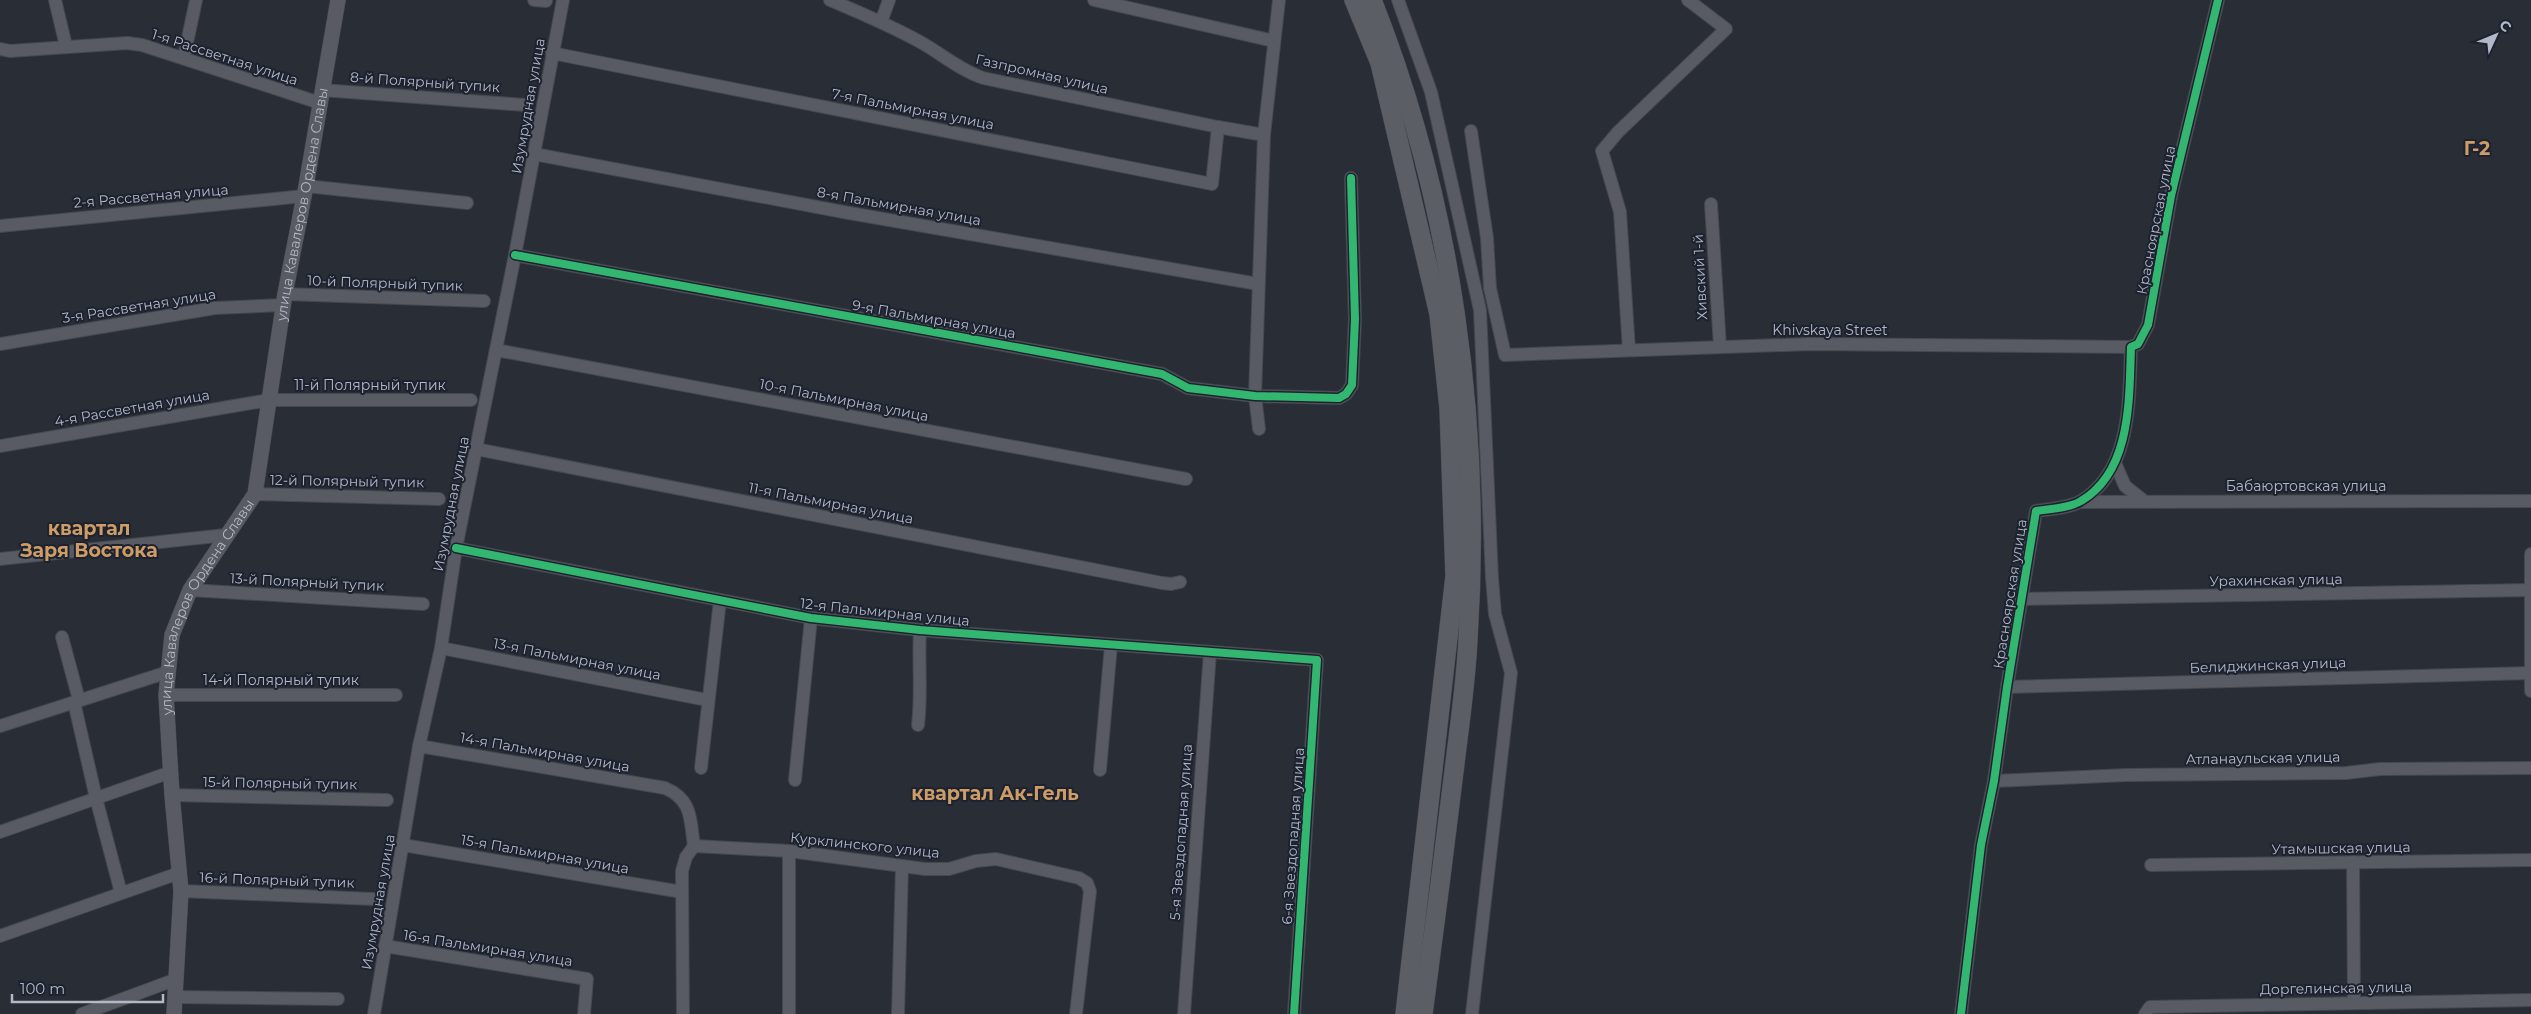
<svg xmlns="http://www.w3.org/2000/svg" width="2531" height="1014" font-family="Montserrat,sans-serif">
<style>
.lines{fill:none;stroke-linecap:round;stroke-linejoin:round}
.minor-casing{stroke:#45484e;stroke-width:14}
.tertiary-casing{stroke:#45484e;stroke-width:16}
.primary-casing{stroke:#464952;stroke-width:20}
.minor{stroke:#585b63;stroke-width:12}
.tertiary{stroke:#585b63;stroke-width:15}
.primary{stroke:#5b5e65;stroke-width:19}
.cycleway-casing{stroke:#1c222f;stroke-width:11}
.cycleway{stroke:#33b770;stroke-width:8}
.labels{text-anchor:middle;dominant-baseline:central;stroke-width:4;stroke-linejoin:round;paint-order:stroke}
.street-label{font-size:14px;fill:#b2b8c6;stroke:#1c222f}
.district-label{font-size:19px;font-weight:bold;fill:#ce9c65;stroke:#1c222f}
</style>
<rect width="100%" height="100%" fill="#292d35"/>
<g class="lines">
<g class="minor-casing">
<g id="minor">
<polyline points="55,0 66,46"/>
<polyline points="534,0 546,1"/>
<path d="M830,0C861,13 892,26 922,43C943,55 960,70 983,78L1218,127L1264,135"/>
<polyline points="1094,0 1274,41"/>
<polyline points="1398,0 1431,92 1480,310 1492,578 1495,614 1511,673 1472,1014"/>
<polyline points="881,22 889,0"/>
<polyline points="0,49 10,51 127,43 142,45 320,103"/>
<polyline points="552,53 1212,184 1218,127"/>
<polyline points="184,57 196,0"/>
<polyline points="322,90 525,105"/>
<polyline points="1471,131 1487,238 1490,288 1505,355 1810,344 2131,347"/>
<polyline points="534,154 849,213 1258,284"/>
<polyline points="306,186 467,203"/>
<polyline points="1711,204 1720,347"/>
<polyline points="0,226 304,196"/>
<polyline points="515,255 1162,374 1188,388 1255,396 1339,398 1346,394 1352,385 1355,319 1351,178"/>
<polyline points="285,294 484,301"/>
<polyline points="0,344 215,308 283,305"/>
<polyline points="496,350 1186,479"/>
<polyline points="1629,350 1620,212 1602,151 1618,132 1726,29 1688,0"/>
<polyline points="1259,429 1255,396 1264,135 1279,0"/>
<polyline points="0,446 269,400 471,400"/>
<polyline points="476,449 1162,583 1171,584 1180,582"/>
<polyline points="2115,463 2125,486 2144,501"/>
<polyline points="255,494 439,499"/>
<polyline points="2081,502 2531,501"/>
<polyline points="456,548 811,618 920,630 1317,660 1294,1014"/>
<polyline points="2531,554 2531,691"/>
<polyline points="0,559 226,535"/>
<polyline points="190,590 423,604"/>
<polyline points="2021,599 2530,590"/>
<polyline points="62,637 79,700"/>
<polyline points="441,648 707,700"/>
<polyline points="2007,687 2531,673"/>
<polyline points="166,695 396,695"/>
<polyline points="74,702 96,798 121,893"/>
<path d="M918,725C922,692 918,663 920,630"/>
<polyline points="0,726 168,672"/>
<path d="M419,746L665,788C693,800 690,820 694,846L686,857L682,871L683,1014"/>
<polyline points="701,768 720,600"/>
<polyline points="1100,770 1111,645"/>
<polyline points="795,780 811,618"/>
<polyline points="1994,781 2127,775 2346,773 2380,769 2531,768"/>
<polyline points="172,795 387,800"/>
<polyline points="0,832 171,772"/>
<polyline points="403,845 682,892"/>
<polyline points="694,846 789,851 925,869 949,869 976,861 996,859 1079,878 1087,883 1090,891 1076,1014"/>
<polyline points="789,851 789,1014"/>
<polyline points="2353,862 2354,1002"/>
<polyline points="2151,865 2531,860"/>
<polyline points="181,891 373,899"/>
<polyline points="0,936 179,873"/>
<polyline points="385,946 587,979 584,1014"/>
<polyline points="175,997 338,999"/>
<polyline points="82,1014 177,979"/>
<polyline points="374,1014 419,746 441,648 456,548 515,255 563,0"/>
<polyline points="898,1014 902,866"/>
<polyline points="1184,1014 1210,652"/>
<path d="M1961,1014L1981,845L1994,781L2007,687L2036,511C2049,509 2070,508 2081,501C2132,471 2129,398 2131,347L2138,344L2148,325L2171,196L2218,0"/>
<polyline points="2145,1014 2150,1007 2531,1000"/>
</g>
</g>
<g class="tertiary-casing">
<g id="tertiary">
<path id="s1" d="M174,1014L181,891L172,795L166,695L172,635L190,590L255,494L285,294L306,186L338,0"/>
</g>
</g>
<g class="primary-casing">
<g id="primary">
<polyline points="1354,0 1380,63 1439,314 1449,408 1455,576 1405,1014"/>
<path d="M1372,0C1452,202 1482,423 1468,639C1466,681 1460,722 1455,763C1445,847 1434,930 1423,1014"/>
</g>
</g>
<use href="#minor" class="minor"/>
<use href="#tertiary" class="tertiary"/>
<use href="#primary" class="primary"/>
<g class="cycleway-casing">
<g id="cycleway">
<polyline points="515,255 1162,374 1188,388 1255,396 1339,398 1346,394 1352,385 1355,319 1351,178"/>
<polyline points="456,548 811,618 920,630 1317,660 1294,1014"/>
<path d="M1961,1014L1981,845L1994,781L2007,687L2036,511C2049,509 2070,508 2081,501C2132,471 2129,398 2131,347L2138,344L2148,325L2171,196L2218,0"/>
</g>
</g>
<use href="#cycleway" class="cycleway"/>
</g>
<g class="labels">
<g class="street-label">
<text transform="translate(225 57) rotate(18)">1-я Рассветная улица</text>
<text transform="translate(1042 74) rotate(13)">Газпромная улица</text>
<text transform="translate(425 82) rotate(4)">8-й Полярный тупик</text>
<text transform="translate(528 106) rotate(-80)">Изумрудная улица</text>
<text transform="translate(913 109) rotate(11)">7-я Пальмирная улица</text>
<text transform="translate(151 196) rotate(-5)">2-я Рассветная улица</text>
<text stroke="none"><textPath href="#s1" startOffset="838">улица Кавалеров Ордена Славы</textPath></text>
<text transform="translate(899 206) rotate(10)">8-я Пальмирная улица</text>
<text transform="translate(2156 220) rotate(-79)">Красноярская улица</text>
<text transform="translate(1700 277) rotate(-93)">Хивский 1-й</text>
<text transform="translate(385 283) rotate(2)">10-й Полярный тупик</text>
<text transform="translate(139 306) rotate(-9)">3-я Рассветная улица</text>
<text transform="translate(934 319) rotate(10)">9-я Пальмирная улица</text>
<text x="1830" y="330">Khivskaya Street</text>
<text x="370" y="385">11-й Полярный тупик</text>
<text transform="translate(844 400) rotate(11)">10-я Пальмирная улица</text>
<text transform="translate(132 408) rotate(-10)">4-я Рассветная улица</text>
<text transform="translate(347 481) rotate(1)">12-й Полярный тупик</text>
<text x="2306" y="486">Бабаюртовская улица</text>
<text transform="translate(831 503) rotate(11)">11-я Пальмирная улица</text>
<text transform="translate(451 504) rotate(-79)">Изумрудная улица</text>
<text transform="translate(2276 580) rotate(-1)">Урахинская улица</text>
<text transform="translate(307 582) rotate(3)">13-й Полярный тупик</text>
<text transform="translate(2010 594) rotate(-81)">Красноярская улица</text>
<text stroke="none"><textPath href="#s1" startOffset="418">улица Кавалеров Ордена Славы</textPath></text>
<text transform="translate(885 612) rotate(6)">12-я Пальмирная улица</text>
<text transform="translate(577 659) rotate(11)">13-я Пальмирная улица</text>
<text transform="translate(2268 665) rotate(-2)">Белиджинская улица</text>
<text x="281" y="680">14-й Полярный тупик</text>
<text transform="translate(545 752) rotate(10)">14-я Пальмирная улица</text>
<text transform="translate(2263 758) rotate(-1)">Атланаульская улица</text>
<text transform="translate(280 783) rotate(1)">15-й Полярный тупик</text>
<text transform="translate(1181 832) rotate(-86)">5-я Звездопадная улица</text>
<text transform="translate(1293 836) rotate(-86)">6-я Звездопадная улица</text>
<text transform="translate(865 845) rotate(6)">Курклинского улица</text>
<text transform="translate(2341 848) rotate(-1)">Утамышская улица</text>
<text transform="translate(545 854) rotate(10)">15-я Пальмирная улица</text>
<text transform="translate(277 880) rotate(2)">16-й Полярный тупик</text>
<text transform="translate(378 902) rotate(-80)">Изумрудная улица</text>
<text transform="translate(488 948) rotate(9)">16-я Пальмирная улица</text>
<text transform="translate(2336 988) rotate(-1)">Доргелинская улица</text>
</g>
<g class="district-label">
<text x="2477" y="148">Г-2</text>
<text x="89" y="528">квартал<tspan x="89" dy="22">Заря Востока</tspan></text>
<text x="995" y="793">квартал Ак-Гель</text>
</g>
</g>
<g transform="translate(2496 35) rotate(46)" stroke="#1c222f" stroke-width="4" paint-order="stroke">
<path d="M0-4L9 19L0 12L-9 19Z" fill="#b2b8c6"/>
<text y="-8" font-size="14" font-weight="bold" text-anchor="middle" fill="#b2b8c6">С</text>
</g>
<path d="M12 994v8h151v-8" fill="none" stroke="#b2b8c6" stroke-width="2.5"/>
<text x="20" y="994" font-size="15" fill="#b2b8c6" stroke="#1c222f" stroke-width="4" paint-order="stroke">100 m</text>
</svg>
